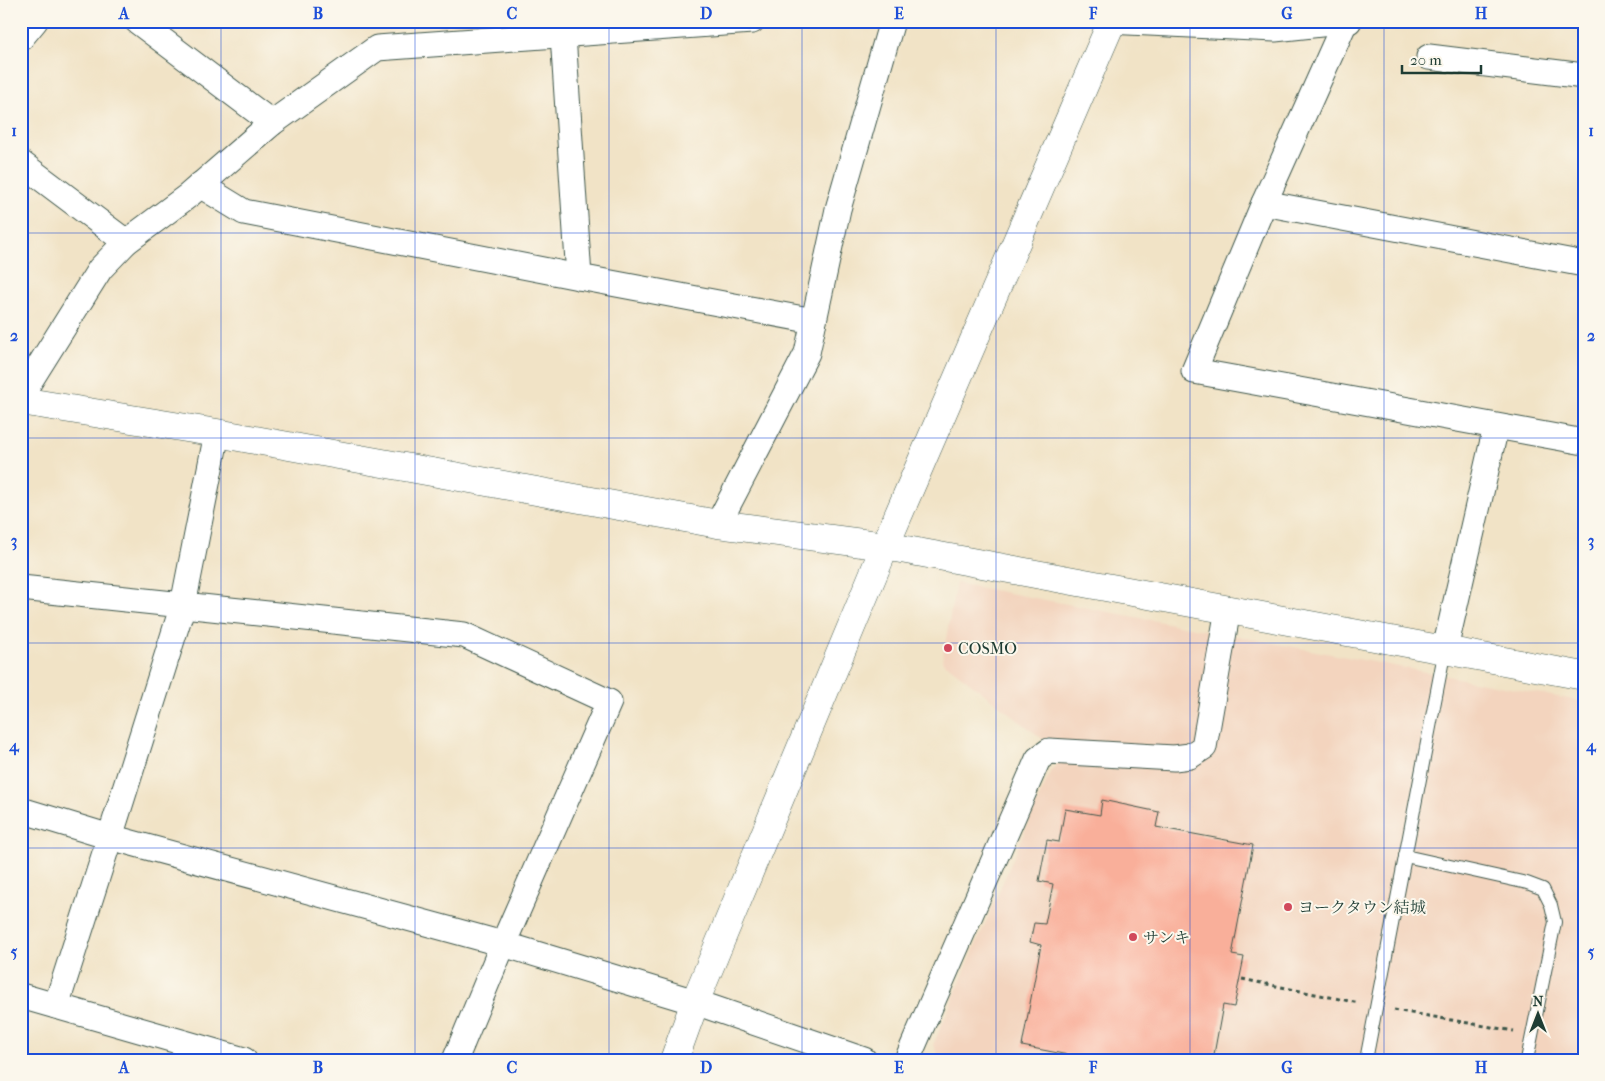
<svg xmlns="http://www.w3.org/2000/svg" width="1605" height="1081" font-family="'IM FELL French Canon','Noto Serif JP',serif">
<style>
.built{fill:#f3d4be}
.building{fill:#f9af9a}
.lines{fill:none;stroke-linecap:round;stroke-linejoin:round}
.lane-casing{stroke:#3e564a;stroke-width:14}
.street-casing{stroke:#3e564a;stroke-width:27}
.secondary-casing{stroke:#3e564a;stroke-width:29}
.path{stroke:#3e564a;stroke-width:3;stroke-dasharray:4 4;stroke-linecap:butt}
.lane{stroke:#fff;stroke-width:12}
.street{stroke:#fff;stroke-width:25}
.secondary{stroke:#fff;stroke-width:28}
.grid{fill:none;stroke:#1d4ed8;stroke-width:1;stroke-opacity:0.55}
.poi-dot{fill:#d1495b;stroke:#fbf7ec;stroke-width:2}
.labels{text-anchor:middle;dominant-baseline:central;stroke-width:4;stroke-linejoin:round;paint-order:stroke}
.poi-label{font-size:16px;fill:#1f3d34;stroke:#fbf7ec;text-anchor:start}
.neatline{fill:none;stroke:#1d4ed8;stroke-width:2}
.grid-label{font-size:16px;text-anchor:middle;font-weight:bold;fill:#1d4ed8}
</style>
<rect width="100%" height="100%" fill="#fbf7ec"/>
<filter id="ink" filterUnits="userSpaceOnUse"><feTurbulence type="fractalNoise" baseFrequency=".02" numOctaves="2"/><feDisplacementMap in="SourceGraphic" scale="10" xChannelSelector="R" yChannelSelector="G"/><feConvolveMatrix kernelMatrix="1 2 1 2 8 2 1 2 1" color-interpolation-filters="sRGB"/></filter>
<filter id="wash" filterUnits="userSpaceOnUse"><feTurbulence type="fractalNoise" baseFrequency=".0096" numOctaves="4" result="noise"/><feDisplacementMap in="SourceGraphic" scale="20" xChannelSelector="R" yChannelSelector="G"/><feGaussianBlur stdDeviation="1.12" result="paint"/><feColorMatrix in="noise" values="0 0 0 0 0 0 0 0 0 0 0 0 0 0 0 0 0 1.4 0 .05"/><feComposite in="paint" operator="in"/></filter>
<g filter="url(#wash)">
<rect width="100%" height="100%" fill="#f1e3c6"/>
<polygon class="built" points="956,583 1584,702 1584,1060 941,1060 933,1045 1051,770 1066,757 942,661"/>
<g id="blocks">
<polygon class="building" points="1102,800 1159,812 1156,827 1253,845 1232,955 1244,957 1234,1007 1223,1005 1213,1060 1094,1060 1022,1046 1041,945 1030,942 1034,923 1045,924 1053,884 1039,881 1047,840 1059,842 1065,809 1100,815"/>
</g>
</g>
<g filter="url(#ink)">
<use href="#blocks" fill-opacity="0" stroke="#3e564a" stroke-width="1"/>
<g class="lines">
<g class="lane-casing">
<g id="lane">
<polyline points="1405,856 1527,883 1543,889 1551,905 1555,922 1527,1060"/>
<polyline points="1366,1060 1445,649"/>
</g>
</g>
<g class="street-casing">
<g id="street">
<polyline points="137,21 272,123"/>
<polyline points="565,21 563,35 579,277 814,321"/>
<polyline points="1107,21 1275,29 1349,21"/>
<polyline points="21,38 35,21"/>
<polyline points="1429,57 1584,76"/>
<polyline points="21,163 126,242"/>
<polyline points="200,185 244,212 579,277"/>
<polyline points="1264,203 1345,22"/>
<polyline points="1584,264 1264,203 1194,371 1584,442"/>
<polyline points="21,395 100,269 126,242 189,195 272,123 377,48 752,21"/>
<polyline points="217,433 183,605 464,635 609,702 503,944 455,1060"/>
<polyline points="718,524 807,353 838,209 892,21"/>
<polyline points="21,588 183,605 110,837 21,810"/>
<polyline points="1445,649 1496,427"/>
<polyline points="21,996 244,1060"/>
<polyline points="56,1006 110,837 503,944 695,1002 864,1060"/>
<polyline points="907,1060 1038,759 1049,751 1174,758 1190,756 1204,747 1228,609"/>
</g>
</g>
<g class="secondary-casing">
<g id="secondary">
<polyline points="21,401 217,433 718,524 885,546 1584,676"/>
<polyline points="674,1060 695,1002 885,546 1112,21"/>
</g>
</g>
<g class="path">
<polyline points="1242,979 1359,1003"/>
<polyline points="1394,1010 1514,1031"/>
</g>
<use href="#lane" class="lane"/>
<use href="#street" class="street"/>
<use href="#secondary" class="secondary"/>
</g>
</g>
<path class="grid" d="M221,21V1060M415,21V1060M609,21V1060M802,21V1060M996,21V1060M1190,21V1060M1384,21V1060M21,233H1584M21,438H1584M21,643H1584M21,848H1584"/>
<g class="poi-dot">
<circle cx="948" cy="648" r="5"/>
<circle cx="1288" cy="907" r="5"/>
<circle cx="1133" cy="937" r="5"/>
</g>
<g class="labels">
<g class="poi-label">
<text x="958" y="648">COSMO</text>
<text x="1298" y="907">ヨークタウン結城</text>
<text x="1143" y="937">サンキ</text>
</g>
</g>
<rect width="1605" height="1081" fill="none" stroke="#fbf7ec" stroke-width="55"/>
<g transform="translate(1538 1014)" stroke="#fbf7ec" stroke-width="4" paint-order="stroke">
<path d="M0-4L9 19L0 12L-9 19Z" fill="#1f3d34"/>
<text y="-8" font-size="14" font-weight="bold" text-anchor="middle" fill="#1f3d34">N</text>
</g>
<path d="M1402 65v8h79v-8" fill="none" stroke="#1f3d34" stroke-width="2.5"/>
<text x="1410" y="65" font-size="15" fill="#1f3d34" stroke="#fbf7ec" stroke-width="4" paint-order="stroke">20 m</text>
<rect x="28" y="28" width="1550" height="1026" class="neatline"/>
<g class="grid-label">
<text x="124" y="19">A</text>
<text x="318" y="19">B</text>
<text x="512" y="19">C</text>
<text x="706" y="19">D</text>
<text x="899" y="19">E</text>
<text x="1093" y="19">F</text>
<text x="1287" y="19">G</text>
<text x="1481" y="19">H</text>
<text x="14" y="136">1</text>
<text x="1591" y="136">1</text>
<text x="14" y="341">2</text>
<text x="1591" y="341">2</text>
<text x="14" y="546">3</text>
<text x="1591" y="546">3</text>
<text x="14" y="751">4</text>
<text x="1591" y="751">4</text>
<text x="14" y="957">5</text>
<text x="1591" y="957">5</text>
<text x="124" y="1073">A</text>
<text x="318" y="1073">B</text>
<text x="512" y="1073">C</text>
<text x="706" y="1073">D</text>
<text x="899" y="1073">E</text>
<text x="1093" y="1073">F</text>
<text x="1287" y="1073">G</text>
<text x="1481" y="1073">H</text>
</g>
</svg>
